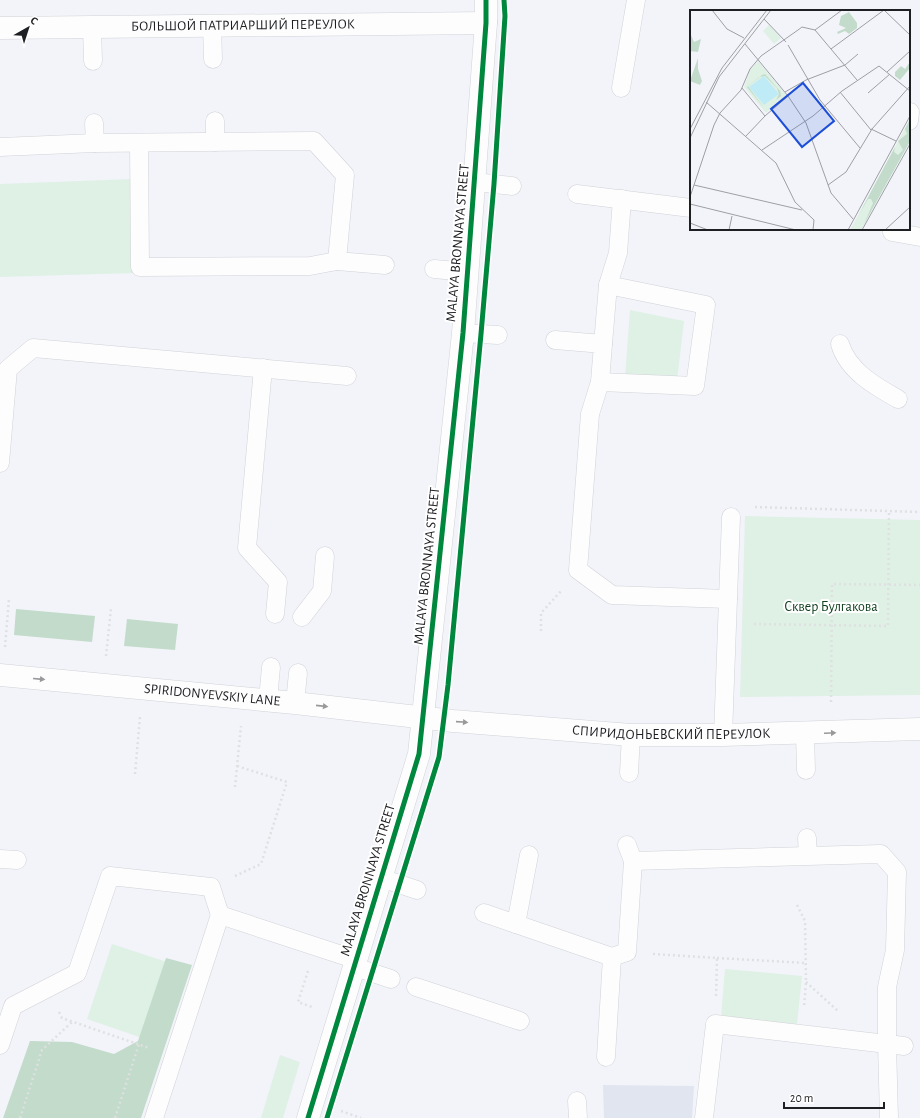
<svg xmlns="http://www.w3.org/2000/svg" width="920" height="1118" font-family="'Alegreya Sans',sans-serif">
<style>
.built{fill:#e1e5f0}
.green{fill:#dff0e5}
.forest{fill:#c3dbca}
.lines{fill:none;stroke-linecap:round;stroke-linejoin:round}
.service-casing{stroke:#d0d2d6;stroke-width:19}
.minor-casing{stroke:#d0d2d6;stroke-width:23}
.path{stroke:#dee0e1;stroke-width:2.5;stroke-dasharray:2 3;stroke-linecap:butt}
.service{stroke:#fdfdfe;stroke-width:18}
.minor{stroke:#fdfdfe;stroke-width:22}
.cycleway-casing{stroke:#fff;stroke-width:8}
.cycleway{stroke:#00873e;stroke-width:5}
.oneway{fill:#99999b}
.labels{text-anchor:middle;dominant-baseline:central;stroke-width:4;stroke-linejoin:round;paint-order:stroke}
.street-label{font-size:14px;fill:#1e1f22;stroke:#fff}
.park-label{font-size:14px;fill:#11401f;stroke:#fff}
.inset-road{fill:none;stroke:#9d9fa4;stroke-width:1}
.view{fill:#1d4ed8;fill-opacity:0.15;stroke:#1d4ed8;stroke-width:2}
.inset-edge{fill:none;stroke:#1e1f22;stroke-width:2}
</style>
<rect width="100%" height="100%" fill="#f2f4fa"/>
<polygon class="built" points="603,1085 694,1086 692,1118 604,1118"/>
<g class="green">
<polygon points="132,179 135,273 0,277 0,184"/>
<polygon points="630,310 684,321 677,381 625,377"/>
<polygon points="745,516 920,520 920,695 740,697"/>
<polygon points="112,944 170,963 145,1039 87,1019"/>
<polygon points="725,969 802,976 797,1024 721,1017"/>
<polygon points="280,1055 300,1062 283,1118 261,1118"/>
</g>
<g class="forest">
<polygon points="16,609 95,616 92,642 14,635"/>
<polygon points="127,619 178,624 175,650 124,646"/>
<polygon points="166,958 192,965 141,1118 3,1118 30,1041 72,1042 114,1054 138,1041"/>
</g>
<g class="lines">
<g class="service-casing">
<g id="service">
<polyline points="212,25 213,59"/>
<polyline points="92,27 93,61"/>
<polyline points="621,88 636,0"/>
<polyline points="215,121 215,142"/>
<polyline points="909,121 910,112"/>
<polyline points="94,123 95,143"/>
<polyline points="139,143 140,267 310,266 337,261"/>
<polyline points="0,147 95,143 314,141 345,175 337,261 385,265"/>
<polyline points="475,182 512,186"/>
<polyline points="577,194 691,208"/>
<polyline points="893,229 892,232 920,237"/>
<polyline points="434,269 468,272"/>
<polyline points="463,333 498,335"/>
<polyline points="555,340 603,344 600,382 590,414 578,570 612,595 728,599"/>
<polyline points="603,344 608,285 618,253 622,199"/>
<path d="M840,344C848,371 875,386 898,399"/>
<polyline points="263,368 247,548 278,582 275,614"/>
<polyline points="600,382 695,386 706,305 608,285"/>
<polyline points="0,463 8,369 33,348 347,376"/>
<polyline points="302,617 322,591 325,556"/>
<polyline points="268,700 271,667"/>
<polyline points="295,703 298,673"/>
<polyline points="805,734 806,770"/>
<polyline points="723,735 731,517"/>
<polyline points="629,773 631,735"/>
<polyline points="807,838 808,855"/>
<polyline points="627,845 633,861 881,854 897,872 895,950 887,987 887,1044 904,1046"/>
<polyline points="0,859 17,860"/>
<polyline points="381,878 417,890"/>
<polyline points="484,913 516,924 529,855"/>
<polyline points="516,924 612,957 627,952 633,861"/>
<polyline points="355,967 391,979"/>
<polyline points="416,987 520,1021"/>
<polyline points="0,1045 13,1006 77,973 110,876 211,887 220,915 357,960"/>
<polyline points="606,1057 612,957"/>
<polyline points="577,1101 578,1118"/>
<polyline points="154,1118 220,915"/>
<polyline points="704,1118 715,1024 887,1044 889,1118"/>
</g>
</g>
<g class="minor-casing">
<g id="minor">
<path id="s1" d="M0,28L486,23"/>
<path id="s2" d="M0,675L295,703L453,721L631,735H723L920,729"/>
<polyline points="308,1118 419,754 463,333 486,23 486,0"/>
</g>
</g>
<g class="path">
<polyline points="755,507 920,512"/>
<polyline points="754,624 888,626 889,511"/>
<polyline points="541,631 541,613 562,590"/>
<polyline points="5,647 9,599"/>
<polyline points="106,656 111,609"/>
<polyline points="831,702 832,584 920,585"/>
<polyline points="135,774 140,717"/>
<polyline points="235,787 241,726"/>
<polyline points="235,876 261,864 287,782 237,766"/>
<polyline points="797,905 805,921 806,981 804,1008"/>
<polyline points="653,954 717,958 716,998"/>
<polyline points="717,958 806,963"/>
<polyline points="308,971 298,1002 312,1007"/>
<polyline points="806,982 838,1011"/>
<polyline points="59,1012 62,1018 149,1048"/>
<polyline points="341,1111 361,1118"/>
<polyline points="20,1118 42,1050 72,1022"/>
<polyline points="115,1118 139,1044"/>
</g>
<use href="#service" class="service"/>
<use href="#minor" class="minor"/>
<g class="cycleway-casing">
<g id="cycleway">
<polyline points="308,1118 419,754 463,333 486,23 486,0"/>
<polyline points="327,1118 439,757 448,685 481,334 494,184 505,16 504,0"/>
</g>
</g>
<use href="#cycleway" class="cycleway"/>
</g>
<defs><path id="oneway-solid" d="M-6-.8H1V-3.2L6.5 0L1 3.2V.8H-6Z"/></defs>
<g class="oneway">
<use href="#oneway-solid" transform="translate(39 679) rotate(5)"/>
<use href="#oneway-solid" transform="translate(322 706) rotate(6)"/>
<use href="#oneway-solid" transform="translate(462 722) rotate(4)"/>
<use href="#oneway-solid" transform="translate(830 733) rotate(-2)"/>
</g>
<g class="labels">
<g class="street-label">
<text stroke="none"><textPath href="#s1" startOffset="243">БОЛЬШОЙ ПАТРИАРШИЙ ПЕРЕУЛОК</textPath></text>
<text transform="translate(458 243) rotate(-85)">MALAYA BRONNAYA STREET</text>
<text transform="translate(427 566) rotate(-84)">MALAYA BRONNAYA STREET</text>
<text stroke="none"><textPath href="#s2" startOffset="213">SPIRIDONYEVSKIY LANE</textPath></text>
<text stroke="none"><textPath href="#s2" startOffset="674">СПИРИДОНЬЕВСКИЙ ПЕРЕУЛОК</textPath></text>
<text transform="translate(368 880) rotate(-73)">MALAYA BRONNAYA STREET</text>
</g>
<g class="park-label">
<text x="831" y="607">Сквер Булгакова</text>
</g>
</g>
<g transform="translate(690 10)">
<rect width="220" height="220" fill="#f2f4fa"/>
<path d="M79,15L91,28L84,34L73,21ZM68,51L97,86L76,103L54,77L60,60ZM220,109V132L171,220H160Z" fill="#dff0e5"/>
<path d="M159,2L167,13V18L159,24L155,21L148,24L147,22L156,18L149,15L151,6ZM0,23L4,32L11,29L8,42L0,41ZM8,48V59L12,71L10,75L0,71ZM220,52V58L210,70L205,66V62L211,56L215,59ZM75,64L90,81L91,86L86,90L89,84L87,78L75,66L69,67L58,76L74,98L57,77L72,65ZM220,109V131L174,214L183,193L181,189H178L168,206L205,137L204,142L208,145L213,140L208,131L217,124L215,119Z" fill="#c3dbca"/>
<path d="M74,66L89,84L74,95L59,77Z" fill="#beebf6"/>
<path class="inset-road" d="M22,0L37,19L54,28M194,0L220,25M74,9L96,32M125,20L167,70M125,20L152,0M55,34L98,86L116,113L141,183L163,209M98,35L130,90L170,138M141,39L194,0M197,62L220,41M52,78L75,106M95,82L116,70L155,55L168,44M150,82L181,120M178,83L200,64M16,92L86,153L105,192L124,210L123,220M0,119L32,58L77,0M181,119L206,131M56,126L75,106L98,86M0,128L29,67L81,0M72,140L123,106L152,81L189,56L220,81M4,175L112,200M138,175L156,162L182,119L220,76M0,187L24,115L30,103L51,80L60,59L71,46L108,20L112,17L125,20M0,194L106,220M0,213L18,220M39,220L42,206M158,220L220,106M172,220L220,134M195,220L220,197"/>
<path class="view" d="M113,73L144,111L112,137L81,99Z"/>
<rect width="220" height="220" class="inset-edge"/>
</g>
<g transform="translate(28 28) rotate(39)" stroke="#ffffff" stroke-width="3" paint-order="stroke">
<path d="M0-3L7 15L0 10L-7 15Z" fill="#1e1f22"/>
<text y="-6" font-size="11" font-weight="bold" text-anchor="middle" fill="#1e1f22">С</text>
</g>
<path d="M784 1102v6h100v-6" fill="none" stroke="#1e1f22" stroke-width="2"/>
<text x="790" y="1102" font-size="12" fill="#1e1f22" stroke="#ffffff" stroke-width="3" paint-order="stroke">20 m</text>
</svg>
